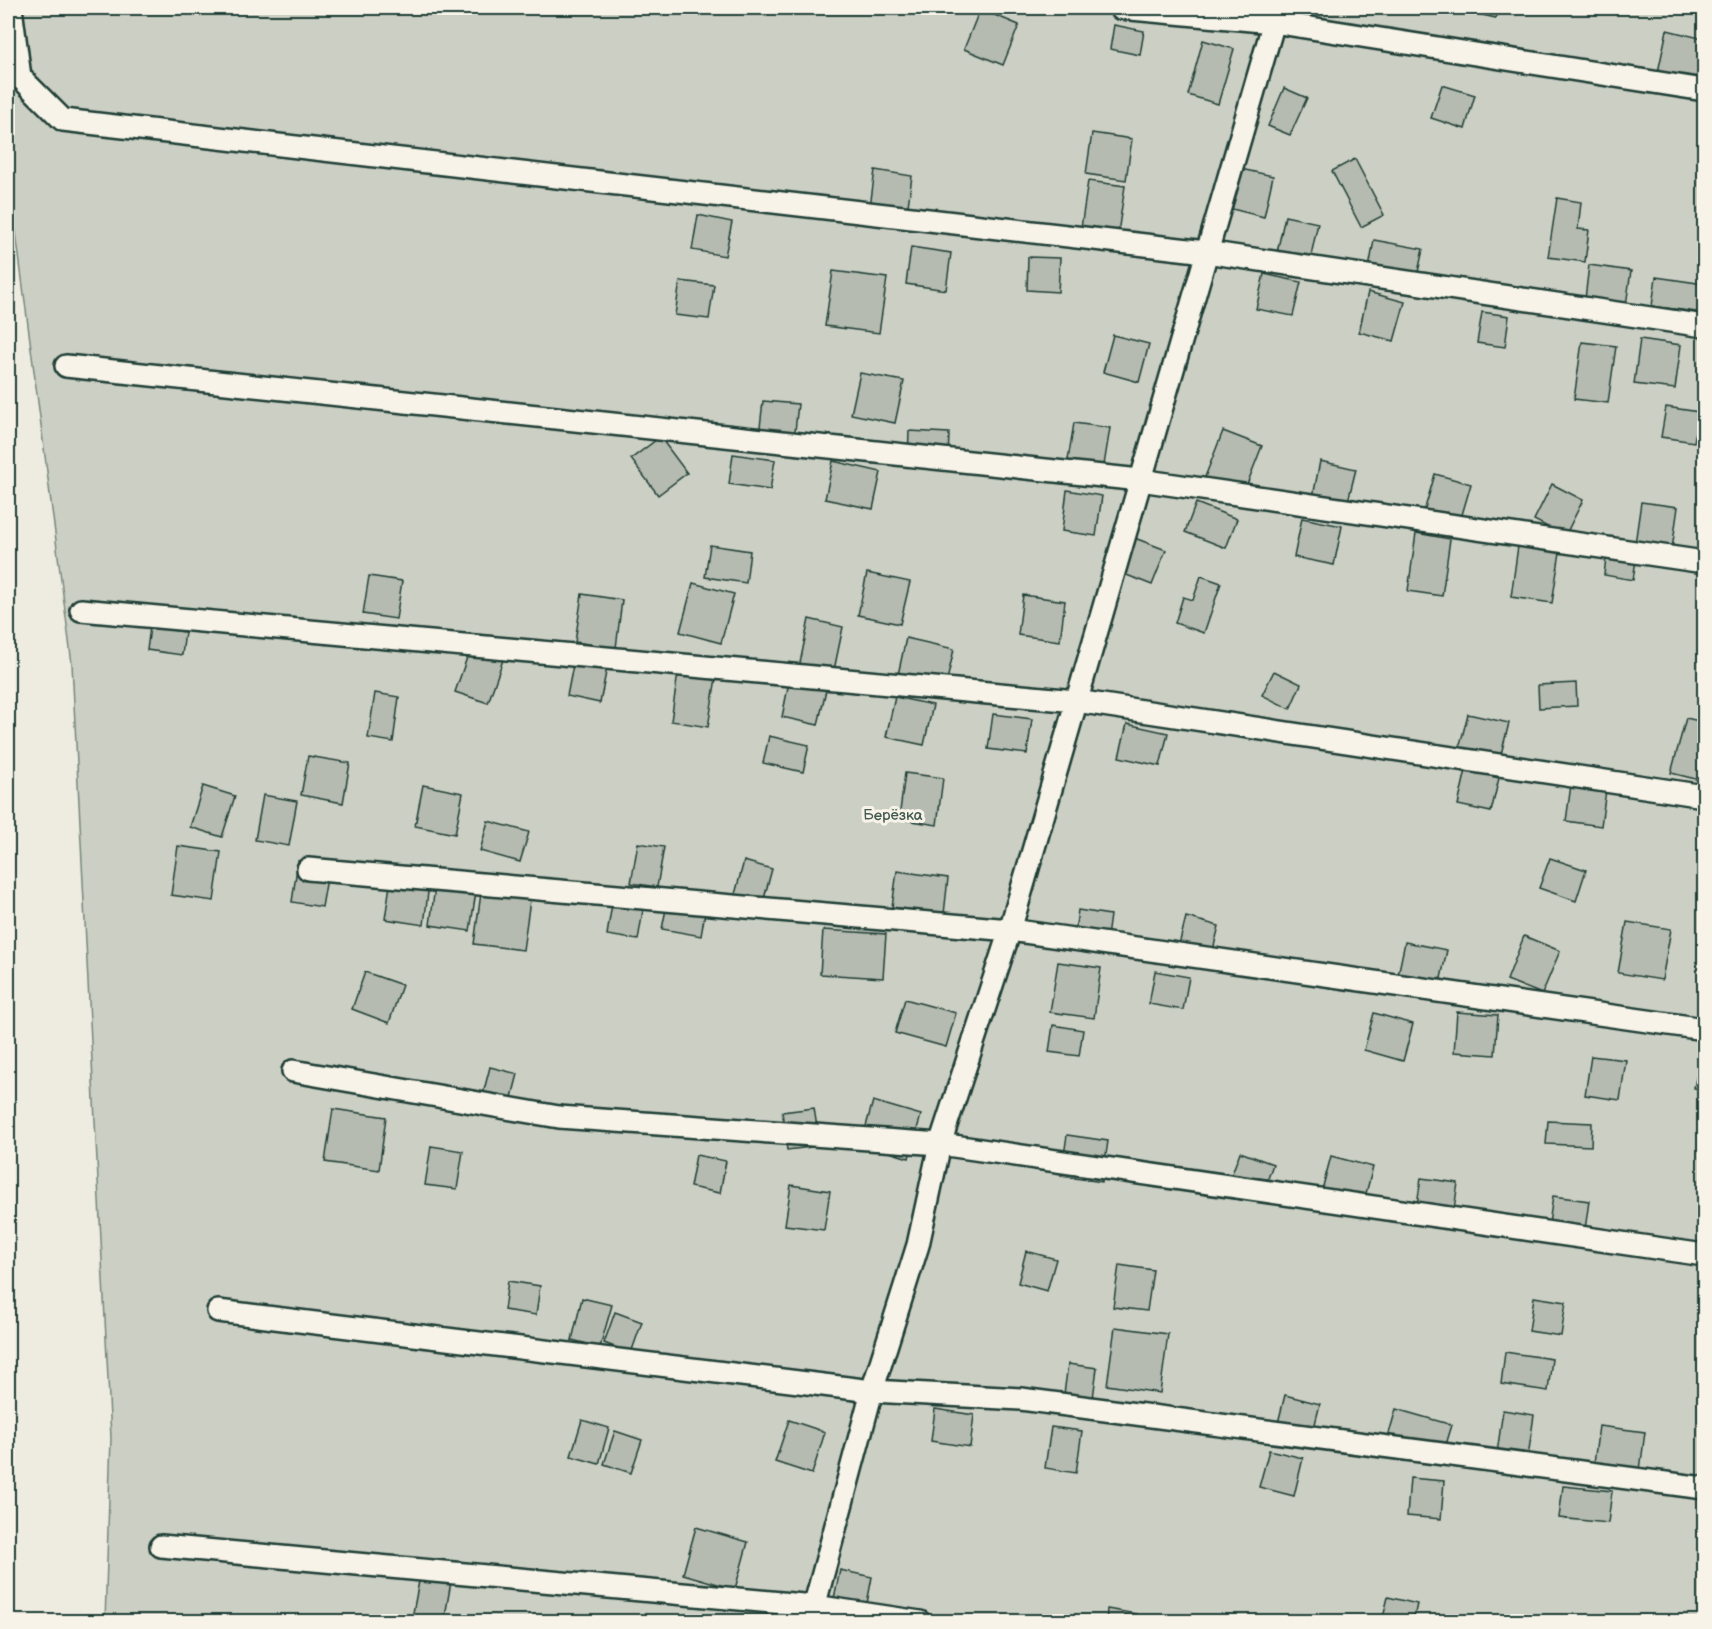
<svg xmlns="http://www.w3.org/2000/svg" width="1712" height="1629" font-family="'Balsamiq Sans',sans-serif">
<style>
.green{fill:#cccfc4;stroke:#76867c;stroke-width:1.5}
.building{fill:#b5bbb0;stroke:#1f3d34;stroke-width:1.5}
.lines{fill:none;stroke-linecap:round;stroke-linejoin:round}
.lane-casing{stroke:#1f3d34;stroke-width:26}
.lane{stroke:#f7f3e8;stroke-width:21}
.labels{text-anchor:middle;dominant-baseline:central;stroke-width:6;stroke-linejoin:round;paint-order:stroke}
.park-label{font-size:15px;fill:#425a51;stroke:#f7f3e8}
</style>
<rect width="100%" height="100%" fill="#eeece1"/>
<filter id="ink" filterUnits="userSpaceOnUse"><feTurbulence type="fractalNoise" baseFrequency=".0167" numOctaves="2"/><feDisplacementMap in="SourceGraphic" scale="12" xChannelSelector="R" yChannelSelector="G"/><feConvolveMatrix kernelMatrix="1 2 1 2 8 2 1 2 1" color-interpolation-filters="sRGB"/></filter>
<g filter="url(#ink)">
<polygon class="green" points="8,8 1704,8 1704,1621 105,1621 111,1438 72,664 8,171"/>
<g class="building">
<polygon points="1461,8 1499,8 1496,18 1460,10"/>
<polygon points="980,9 1019,25 1003,65 964,49"/>
<polygon points="1114,25 1144,31 1140,55 1110,49"/>
<polygon points="1667,30 1704,39 1704,47 1696,86 1657,77"/>
<polygon points="1203,40 1234,49 1218,104 1188,95"/>
<polygon points="1442,85 1475,95 1465,129 1431,118"/>
<polygon points="1284,88 1307,98 1290,135 1268,126"/>
<polygon points="1092,133 1132,139 1126,180 1086,174"/>
<polygon points="1355,159 1384,215 1361,227 1332,171"/>
<polygon points="1241,169 1273,176 1264,217 1232,209"/>
<polygon points="875,170 912,176 906,221 869,215"/>
<polygon points="1088,181 1125,186 1118,233 1081,228"/>
<polygon points="1557,198 1581,202 1578,229 1589,230 1585,262 1548,257"/>
<polygon points="698,215 732,222 725,256 692,250"/>
<polygon points="1285,216 1318,223 1309,265 1276,257"/>
<polygon points="1374,240 1423,249 1416,282 1368,274"/>
<polygon points="911,247 951,253 946,290 906,284"/>
<polygon points="1028,257 1060,258 1058,292 1027,290"/>
<polygon points="1589,265 1631,271 1626,305 1585,299"/>
<polygon points="833,271 887,278 879,333 825,326"/>
<polygon points="1264,274 1301,282 1293,316 1256,309"/>
<polygon points="1656,277 1704,284 1704,313 1652,306"/>
<polygon points="680,281 714,285 709,319 675,315"/>
<polygon points="1368,292 1405,302 1394,341 1359,332"/>
<polygon points="1482,312 1509,316 1505,347 1477,343"/>
<polygon points="1113,335 1149,344 1139,382 1103,372"/>
<polygon points="1640,339 1681,345 1675,389 1634,384"/>
<polygon points="1582,342 1616,346 1608,403 1574,399"/>
<polygon points="860,373 904,381 895,423 851,414"/>
<polygon points="763,401 798,404 794,440 759,436"/>
<polygon points="1666,407 1699,412 1694,442 1661,437"/>
<polygon points="1074,423 1110,428 1103,471 1067,466"/>
<polygon points="909,431 949,433 948,462 908,460"/>
<polygon points="1223,431 1262,446 1244,492 1205,477"/>
<polygon points="660,437 687,473 658,495 631,459"/>
<polygon points="733,454 775,460 770,490 729,484"/>
<polygon points="833,461 881,472 873,509 825,499"/>
<polygon points="1320,461 1356,469 1346,509 1312,502"/>
<polygon points="1435,474 1471,484 1459,525 1423,515"/>
<polygon points="1552,484 1583,500 1565,536 1534,520"/>
<polygon points="1067,490 1102,496 1096,536 1062,531"/>
<polygon points="1641,502 1678,507 1672,549 1635,544"/>
<polygon points="1196,503 1237,519 1226,548 1185,532"/>
<polygon points="1302,518 1342,526 1334,565 1294,557"/>
<polygon points="1416,533 1450,539 1442,596 1408,591"/>
<polygon points="1132,537 1166,550 1152,585 1119,572"/>
<polygon points="710,545 750,551 746,583 705,577"/>
<polygon points="1518,546 1560,552 1552,603 1511,597"/>
<polygon points="1607,549 1637,553 1633,580 1604,575"/>
<polygon points="867,573 910,582 900,624 858,615"/>
<polygon points="369,576 402,581 396,619 363,614"/>
<polygon points="1201,576 1221,583 1204,633 1175,623 1183,597 1193,600"/>
<polygon points="693,583 734,594 721,643 680,632"/>
<polygon points="582,594 622,600 616,648 575,642"/>
<polygon points="1023,595 1065,601 1060,641 1018,635"/>
<polygon points="809,619 843,627 833,675 799,668"/>
<polygon points="150,627 185,632 182,655 147,650"/>
<polygon points="906,638 954,649 946,685 898,675"/>
<polygon points="471,646 504,657 488,703 455,692"/>
<polygon points="574,660 607,667 600,703 567,696"/>
<polygon points="1274,671 1301,684 1290,709 1262,695"/>
<polygon points="678,673 716,678 708,727 671,721"/>
<polygon points="789,682 826,690 818,725 782,717"/>
<polygon points="1576,683 1577,706 1539,708 1538,685"/>
<polygon points="375,693 399,697 393,742 368,738"/>
<polygon points="895,697 933,705 924,745 886,737"/>
<polygon points="993,714 1032,719 1027,754 988,749"/>
<polygon points="1468,714 1509,723 1500,758 1459,749"/>
<polygon points="1686,718 1704,722 1704,781 1671,773"/>
<polygon points="1127,724 1168,733 1160,766 1119,757"/>
<polygon points="769,736 809,745 803,772 763,763"/>
<polygon points="308,756 350,763 343,803 301,795"/>
<polygon points="1466,770 1499,778 1491,812 1458,805"/>
<polygon points="905,773 943,778 937,825 899,819"/>
<polygon points="423,785 463,793 455,834 415,826"/>
<polygon points="1571,785 1606,790 1601,826 1566,821"/>
<polygon points="203,786 235,796 222,837 190,827"/>
<polygon points="263,795 297,801 289,846 255,840"/>
<polygon points="488,821 529,832 520,862 480,851"/>
<polygon points="638,843 664,847 657,887 631,883"/>
<polygon points="178,846 221,852 214,901 171,895"/>
<polygon points="1550,858 1586,870 1576,901 1539,888"/>
<polygon points="298,861 329,867 322,907 292,902"/>
<polygon points="744,861 772,869 762,906 734,898"/>
<polygon points="392,871 430,876 424,925 385,919"/>
<polygon points="897,871 948,878 944,914 892,907"/>
<polygon points="436,879 477,885 470,931 430,925"/>
<polygon points="482,886 531,893 523,950 474,944"/>
<polygon points="668,899 706,906 701,936 662,929"/>
<polygon points="612,904 643,910 638,940 607,935"/>
<polygon points="1078,910 1110,915 1105,952 1073,948"/>
<polygon points="1186,917 1219,926 1210,962 1177,953"/>
<polygon points="1627,922 1671,929 1662,980 1618,973"/>
<polygon points="823,930 886,934 883,978 820,974"/>
<polygon points="1524,936 1560,951 1542,994 1507,980"/>
<polygon points="1405,942 1447,950 1439,988 1397,980"/>
<polygon points="1058,962 1101,968 1094,1018 1050,1012"/>
<polygon points="1155,971 1189,977 1183,1010 1149,1004"/>
<polygon points="365,972 402,985 389,1023 352,1009"/>
<polygon points="905,999 956,1013 946,1047 895,1033"/>
<polygon points="1457,1012 1498,1015 1495,1055 1454,1052"/>
<polygon points="1374,1013 1413,1024 1403,1061 1364,1050"/>
<polygon points="1053,1025 1083,1030 1079,1056 1049,1052"/>
<polygon points="1704,1042 1704,1090 1694,1088"/>
<polygon points="1591,1056 1626,1060 1620,1100 1585,1095"/>
<polygon points="490,1067 518,1074 510,1105 482,1098"/>
<polygon points="873,1101 921,1115 909,1158 861,1144"/>
<polygon points="814,1108 820,1146 787,1150 782,1112"/>
<polygon points="333,1109 386,1117 379,1170 325,1162"/>
<polygon points="1548,1121 1592,1123 1591,1146 1546,1144"/>
<polygon points="1067,1135 1108,1141 1102,1182 1061,1176"/>
<polygon points="431,1146 463,1151 457,1189 425,1185"/>
<polygon points="1240,1152 1273,1164 1261,1199 1227,1187"/>
<polygon points="696,1155 726,1161 720,1193 690,1187"/>
<polygon points="1331,1156 1373,1167 1364,1201 1322,1190"/>
<polygon points="1421,1178 1458,1183 1453,1216 1416,1211"/>
<polygon points="791,1185 830,1191 824,1230 785,1225"/>
<polygon points="1553,1196 1589,1201 1584,1237 1548,1231"/>
<polygon points="1026,1251 1056,1259 1047,1291 1018,1283"/>
<polygon points="1119,1265 1153,1270 1147,1311 1113,1307"/>
<polygon points="508,1281 540,1286 536,1315 504,1310"/>
<polygon points="1534,1297 1566,1302 1561,1336 1529,1331"/>
<polygon points="582,1298 612,1305 600,1347 572,1340"/>
<polygon points="615,1312 642,1322 631,1353 604,1343"/>
<polygon points="1115,1327 1168,1334 1160,1393 1107,1385"/>
<polygon points="1505,1352 1552,1359 1548,1391 1501,1384"/>
<polygon points="1068,1364 1097,1368 1093,1398 1064,1394"/>
<polygon points="1285,1395 1320,1404 1312,1436 1277,1427"/>
<polygon points="935,1409 974,1415 970,1447 931,1441"/>
<polygon points="1396,1409 1452,1425 1441,1461 1386,1444"/>
<polygon points="1503,1410 1534,1415 1528,1457 1497,1453"/>
<polygon points="582,1420 609,1428 599,1464 571,1456"/>
<polygon points="789,1420 825,1432 812,1474 775,1462"/>
<polygon points="1599,1426 1645,1432 1640,1470 1594,1463"/>
<polygon points="1051,1427 1082,1431 1076,1473 1045,1468"/>
<polygon points="615,1431 642,1440 631,1473 604,1464"/>
<polygon points="1269,1450 1303,1458 1294,1496 1259,1487"/>
<polygon points="1410,1478 1444,1481 1441,1519 1407,1516"/>
<polygon points="1563,1486 1612,1491 1608,1523 1559,1518"/>
<polygon points="696,1527 748,1542 735,1589 683,1574"/>
<polygon points="840,1570 872,1577 865,1614 832,1608"/>
<polygon points="420,1576 451,1582 444,1622 430,1622 412,1618"/>
<polygon points="1388,1597 1417,1604 1413,1622 1382,1622"/>
<polygon points="1107,1609 1137,1614 1136,1622 1106,1622"/>
</g>
<g class="lines">
<g class="lane-casing">
<g id="lane">
<polyline points="1120,8 1273,22 1704,90"/>
<polyline points="20,77 63,120 1206,252 1704,326"/>
<polyline points="8,78 20,77 11,8"/>
<polyline points="66,366 1140,480 1704,562"/>
<polyline points="81,610 1076,701 1704,796"/>
<polyline points="308,869 1010,930 1704,1029"/>
<polyline points="293,1071 559,1117 940,1144 1704,1255"/>
<polyline points="218,1311 872,1391 1021,1399 1704,1488"/>
<polyline points="161,1546 814,1606 920,1622"/>
<polyline points="810,1622 872,1391 918,1245 940,1144 1010,930 1278,8"/>
</g>
</g>
<use href="#lane" class="lane"/>
</g>
</g>
<g class="labels">
<g class="park-label">
<text x="893" y="815">Берёзка</text>
</g>
</g>
<rect width="1712" height="1629" fill="none" stroke="#f7f3e8" stroke-width="30"/>
<rect x="15" y="15" width="1682" height="1599" fill="none" stroke="#1f3d34" stroke-width="2" filter="url(#ink)"/>
</svg>
